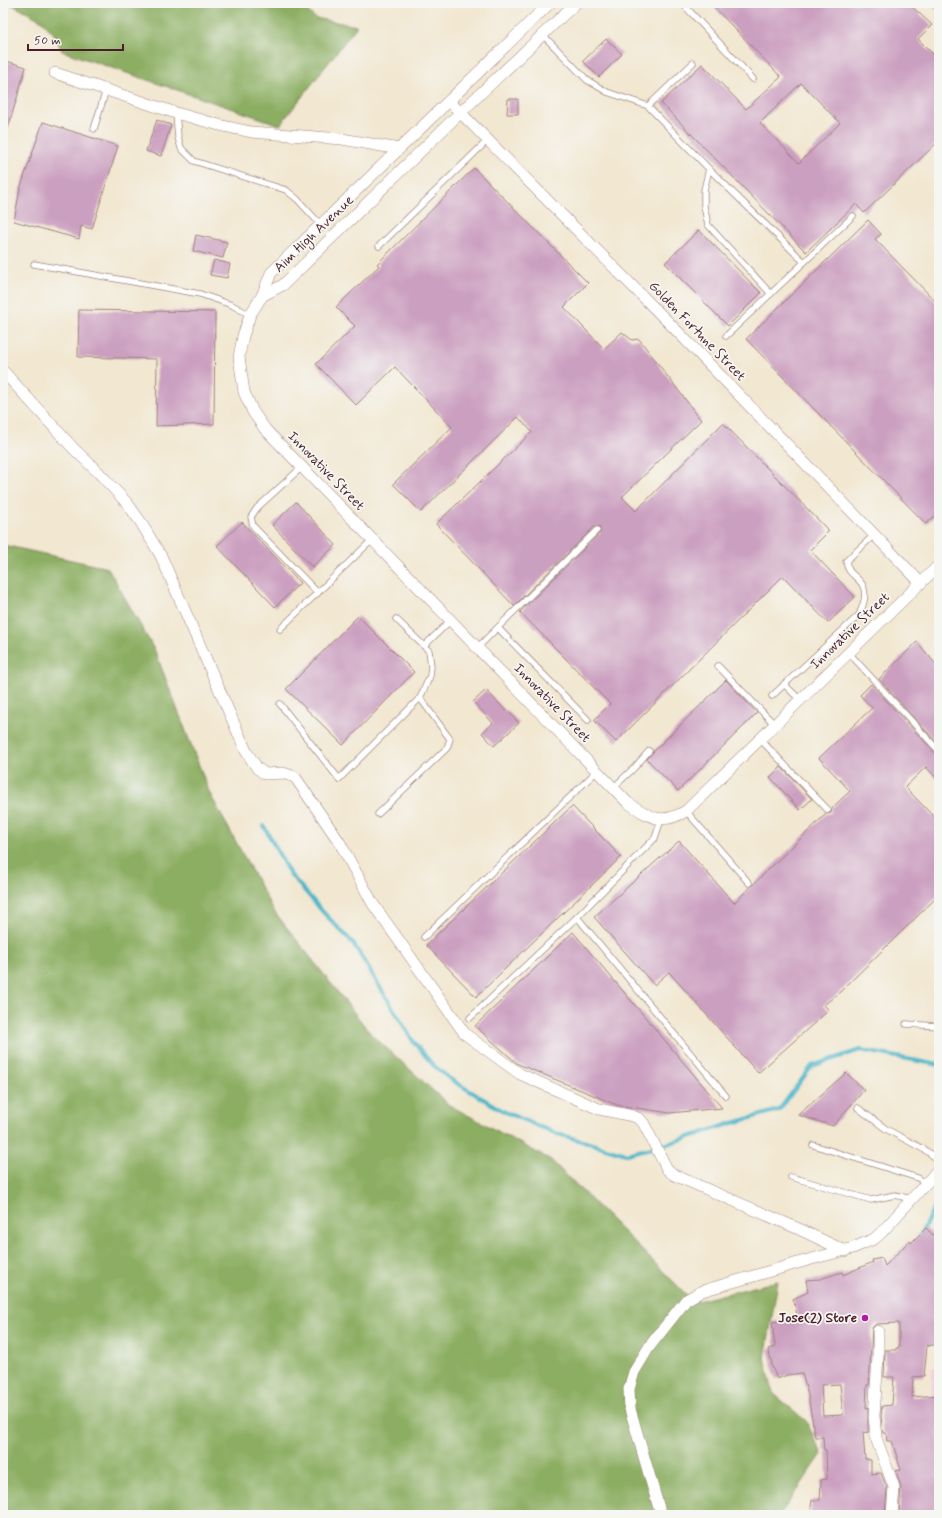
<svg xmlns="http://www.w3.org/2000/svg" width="942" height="1518" font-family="Mynerve,sans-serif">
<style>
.built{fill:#f0d0e4}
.forest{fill:#8cae62;stroke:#6b6646}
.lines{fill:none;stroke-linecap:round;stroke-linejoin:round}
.stream{stroke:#4cb6c9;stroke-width:4}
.building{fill:#cb9fc0;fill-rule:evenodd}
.lane-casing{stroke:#9e837e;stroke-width:7}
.street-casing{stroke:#9e837e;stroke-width:12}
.lane{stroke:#fff;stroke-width:5.5}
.street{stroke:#fff;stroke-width:11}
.poi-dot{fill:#b5179e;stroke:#f6f6f2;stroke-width:1.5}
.labels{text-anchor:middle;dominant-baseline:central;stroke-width:3.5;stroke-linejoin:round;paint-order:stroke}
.street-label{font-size:14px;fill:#4a1f2b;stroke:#f6f6f2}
.poi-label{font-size:14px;font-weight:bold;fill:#4a1f2b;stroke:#f6f6f2;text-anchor:end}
</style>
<rect width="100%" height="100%" fill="#f6f6f2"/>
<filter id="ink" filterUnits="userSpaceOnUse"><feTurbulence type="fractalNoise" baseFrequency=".025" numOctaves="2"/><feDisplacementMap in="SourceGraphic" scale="8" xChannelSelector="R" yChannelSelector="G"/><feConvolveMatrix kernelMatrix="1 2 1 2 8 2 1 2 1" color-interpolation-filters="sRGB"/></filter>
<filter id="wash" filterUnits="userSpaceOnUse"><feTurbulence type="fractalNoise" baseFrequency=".012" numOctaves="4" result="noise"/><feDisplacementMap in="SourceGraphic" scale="16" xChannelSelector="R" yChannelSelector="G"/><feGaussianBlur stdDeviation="0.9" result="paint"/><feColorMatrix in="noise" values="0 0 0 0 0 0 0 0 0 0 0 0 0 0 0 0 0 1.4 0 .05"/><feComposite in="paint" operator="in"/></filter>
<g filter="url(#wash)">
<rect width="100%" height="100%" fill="#f2e7d0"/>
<polygon class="built" points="932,1367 939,1367 939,1515 925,1515 931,1444"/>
<g class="forest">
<polygon points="9,3 300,3 315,18 357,26 280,125 62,51 54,34 41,20"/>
<polygon points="3,545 108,568 155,651 210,794 273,910 371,1034 449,1105 551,1160 694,1302 778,1281 765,1358 773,1393 806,1421 822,1454 780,1515 3,1515"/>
</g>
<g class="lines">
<g class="stream">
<polyline points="264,826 289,873 323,912 353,943 413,1041 433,1065 450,1079 505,1112 555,1133 626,1154 664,1145 733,1123 779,1110 812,1066 860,1050 939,1065"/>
<polyline points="920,1236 939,1197"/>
</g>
</g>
<g id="blocks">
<g class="building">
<path d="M710,3H908L932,25L918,39L939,60V141L864,213L856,204L806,252L661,103L702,64L746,109L781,77ZM801,83L840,123L799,163L760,123Z"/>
<polygon points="606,39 622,54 599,77 583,61"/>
<polygon points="3,60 26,67 6,135 3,134"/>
<polygon points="508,99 518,99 518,114 507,114"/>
<polygon points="157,120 171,125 161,156 146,151"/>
<polygon points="43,122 118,146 92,229 81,226 79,239 14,221 20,189"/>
<polygon points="474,168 588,283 564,307 604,349 622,332 632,340 639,339 701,420 622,497 636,511 723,423 829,531 810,550 855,597 828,623 783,576 616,742 594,720 610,704 520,612 600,533 600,527 598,526 594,527 514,606 436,524 532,432 518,417 421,512 393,484 452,427 395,367 356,405 316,364 355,326 336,307 379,266 377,264"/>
<polygon points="868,220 881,234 875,239 939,305 939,512 926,524 746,339"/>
<polygon points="699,230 761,293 728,326 665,263"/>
<polygon points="196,235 227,242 223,258 193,251"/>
<polygon points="214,260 230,264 227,278 210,275"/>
<polygon points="79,310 215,312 214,424 156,426 157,359 78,357"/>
<polygon points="296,502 336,545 312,567 272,525"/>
<polygon points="242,522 300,583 275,607 217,546"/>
<polygon points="358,616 414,672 343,745 286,689"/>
<polygon points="917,642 939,668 939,745 879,679"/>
<polygon points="726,680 757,713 678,791 647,759 653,752"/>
<polygon points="871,684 936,754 939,755 939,781 926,767 905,787 939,822 939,895 840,992 824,1005 829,1010 758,1073 669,972 654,985 594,917 679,841 734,903 826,814 831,813 832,808 850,791 819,758 872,708 860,695"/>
<polygon points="486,690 506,711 507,710 519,723 494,746 482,733 493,723 473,702"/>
<polygon points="781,767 812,799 800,810 770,777"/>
<polygon points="572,806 621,857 476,997 426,945"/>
<polygon points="573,932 722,1108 670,1113 617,1105 518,1064 475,1026"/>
<polygon points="846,1073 864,1090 833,1126 798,1115"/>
<path d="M926,1228L933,1235L939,1229V1344L927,1346L924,1376L913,1377L912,1397L939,1395V1515H899L901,1487L896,1471L901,1470L892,1441H887L886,1433H883L881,1416L882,1406L892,1405L894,1377H884L885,1350H896V1348H899V1323L876,1324L872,1328L869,1385H867L866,1408L868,1407V1433L863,1432L865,1459L871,1460V1474L881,1473L887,1488L885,1515H810L812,1500H820L821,1480L827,1479L826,1450H824L823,1437H815L808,1395L802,1373L787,1375L777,1379L771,1364L772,1363L768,1349L775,1347L772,1322L798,1318L793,1299L808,1292L806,1280L820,1279L842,1272L843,1275L873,1262L872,1260L882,1258L885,1266L909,1241L911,1243ZM840,1384L843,1415L823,1416L821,1385Z"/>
</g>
</g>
</g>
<g filter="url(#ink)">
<use href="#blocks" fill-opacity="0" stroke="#9e837e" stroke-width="1"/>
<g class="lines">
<g class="lane-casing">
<g id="lane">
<polyline points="682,3 753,79"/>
<polyline points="543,35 587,80 607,92 648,106 709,169 804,262"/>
<polyline points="648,106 693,63"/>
<polyline points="176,113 178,137 181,148 194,161 286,190 297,199 321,225"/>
<polyline points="94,129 106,90"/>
<polyline points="709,169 704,190 704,206 708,225 771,294"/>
<polyline points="379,246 488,140"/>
<polyline points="34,264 200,294 232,305 250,315"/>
<polyline points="726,336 853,216"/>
<polyline points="302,467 257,508 251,517 253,526 318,593"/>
<polyline points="498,628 588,720"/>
<polyline points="280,629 372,540"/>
<polyline points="424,646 451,620"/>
<polyline points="477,648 597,530"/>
<polyline points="849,653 939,751"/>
<polyline points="718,666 775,725"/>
<polyline points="784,684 800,700"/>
<path d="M772,696L859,615C863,606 868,594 862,584C855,574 848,575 846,561L874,535"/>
<polyline points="280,704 339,779 420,698 430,676 431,666 429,651 396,619"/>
<polyline points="760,739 828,810"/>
<polyline points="613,788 635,767 649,751"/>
<polyline points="686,811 749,883"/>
<polyline points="378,814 447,748 450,739 420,698"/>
<polyline points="577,917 726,1096"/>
<polyline points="424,937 597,771"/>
<polyline points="470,1018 577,917 655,838 661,820"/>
<polyline points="906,1024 939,1026"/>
<polyline points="858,1108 886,1129 925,1150 939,1160"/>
<polyline points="813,1145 918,1178 926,1183"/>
<polyline points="791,1177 871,1200 895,1195 911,1199"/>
</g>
</g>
<g class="street-casing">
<g id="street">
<path d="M550,3L271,273L262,296L250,315L243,336L239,357L244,392L253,412L265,429L627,802C649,817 661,826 686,811L939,565"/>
<polyline points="936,3 939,6"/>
<polyline points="55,73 176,113 219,125 251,132 342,139 399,149"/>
<polyline points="449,101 677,331 921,583"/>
<polyline points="262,296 283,285 460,113 576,3"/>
<polyline points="3,371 73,448 99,473 127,503 140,521 161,556 246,751 257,768 265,774 283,773 295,777 340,843 373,904 465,1034 520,1074 599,1109 633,1116 640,1119 644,1124 667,1169 674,1175 799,1229 845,1251"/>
<polyline points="878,1331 878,1357 874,1416 876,1438 894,1487 892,1515"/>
<polyline points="661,1515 630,1409 629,1389 634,1372 649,1347 686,1300 702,1291 808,1260 853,1248 874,1239 882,1232 939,1169"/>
</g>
</g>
<use href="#lane" class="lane"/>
<use href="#street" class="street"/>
</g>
</g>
<circle class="poi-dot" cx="865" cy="1318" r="4"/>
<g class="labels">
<g class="street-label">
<text transform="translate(314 234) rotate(-44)">Aim High Avenue</text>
<text transform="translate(697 331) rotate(46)">Golden Fortune Street</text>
<text transform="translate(326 471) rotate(46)">Innovative Street</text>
<text transform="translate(850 631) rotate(-44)">Innovative Street</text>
<text transform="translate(552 703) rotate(46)">Innovative Street</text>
</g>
<g class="poi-label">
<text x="857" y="1318">Jose(2) Store</text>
</g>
</g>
<rect width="942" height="1518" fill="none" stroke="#f6f6f2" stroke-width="16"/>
<path d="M28 44v6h95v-6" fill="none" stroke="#4a1f2b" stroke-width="2"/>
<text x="34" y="44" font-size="12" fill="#4a1f2b" stroke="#f6f6f2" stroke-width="3" paint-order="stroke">50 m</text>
</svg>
